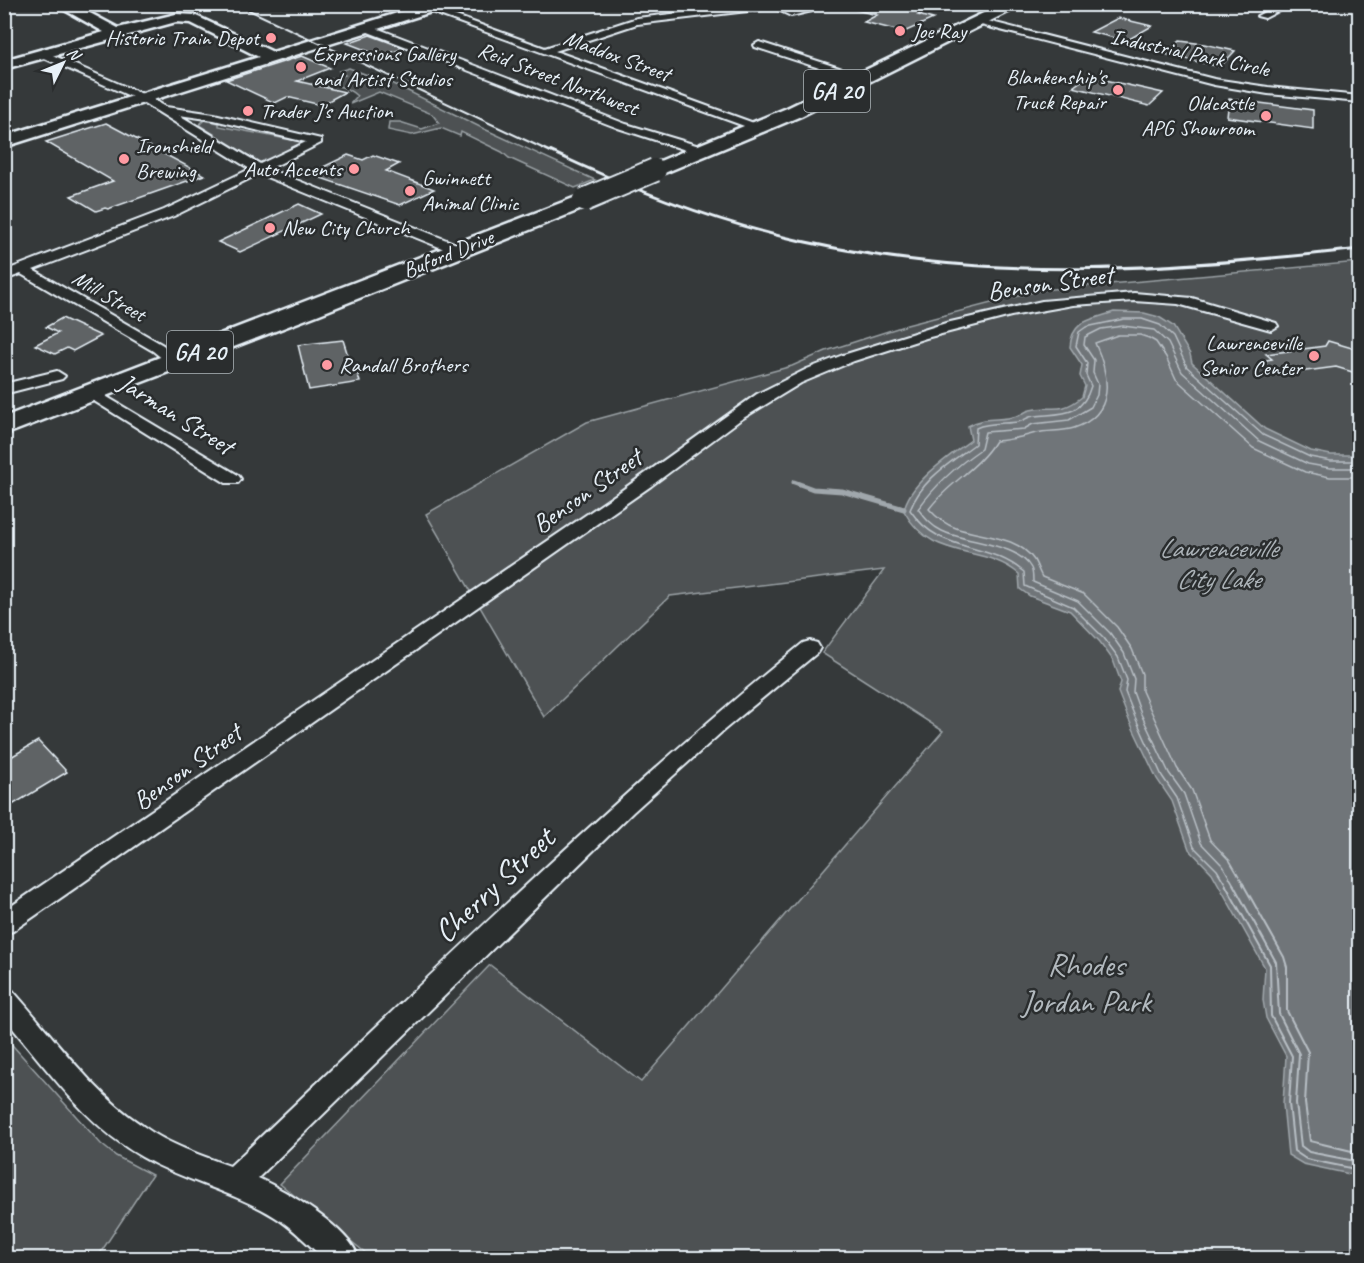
<svg xmlns="http://www.w3.org/2000/svg" width="1364" height="1263" font-family="Caveat,sans-serif">
<style>
.green{fill:#4d5152;stroke:#9aa1a5;stroke-width:1.5}
.water{fill:#707579;stroke:#a0a7ac;stroke-width:1.5}
.lines{fill:none;stroke-linecap:round;stroke-linejoin:round}
.shore-far1{stroke:#b8bfc5;stroke-width:1.5}
.shore{stroke:#b8bfc5;stroke-width:2}
.stream{stroke:#a0a7ac;stroke-width:5}
.building{fill:#5f6365;stroke:#e8f1f8;stroke-width:1.5}
.street-casing{stroke:#e8f1f8;stroke-width:4}
.secondary-casing{stroke:#e8f1f8;stroke-width:5}
.highway-casing{stroke:#e8f1f8;stroke-width:5}
.street{fill:#2a2d2e;fill-rule:evenodd}
.secondary{fill:#2a2d2e;fill-rule:evenodd}
.highway{fill:#2a2d2e;fill-rule:evenodd}
.rail-far1{stroke:#e8f1f8;stroke-width:2}
.rail{stroke:#e8f1f8;stroke-width:3}
.highway-bridge-casing{stroke:#e8f1f8;stroke-width:26;stroke-linecap:butt}
.highway-bridge{stroke:#2a2d2e;stroke-width:22}
.poi-dot{fill:#ff9aa2;stroke:#2a2d2e;stroke-width:2}
.labels{text-anchor:middle;dominant-baseline:central;stroke-width:5;stroke-linejoin:round;paint-order:stroke}
.far-poi-label{font-size:22px;fill:#e8f1f8;stroke:#2a2d2e;text-anchor:start}
.far-street-label{font-size:22px;fill:#e8f1f8;stroke:#2a2d2e}
.shield{fill:#2a2d2e;stroke:#afb6bb;stroke-width:1.5}
.shield-label{font-size:24px;font-weight:bold;fill:#e8f1f8}
.street-label{font-size:26px;fill:#e8f1f8;stroke:#2a2d2e}
.water-label{font-size:27px;font-style:italic;fill:#acb3b8;stroke:#2a2d2e}
.near-street-label{font-size:32px;fill:#e8f1f8;stroke:#2a2d2e}
.near-park-label{font-size:32px;fill:#b2b9be;stroke:#2a2d2e}
</style>
<rect width="100%" height="100%" fill="#35393a"/>
<filter id="ink" filterUnits="userSpaceOnUse"><feTurbulence type="fractalNoise" baseFrequency=".0167" numOctaves="2"/><feDisplacementMap in="SourceGraphic" scale="12" xChannelSelector="R" yChannelSelector="G"/><feConvolveMatrix kernelMatrix="1 2 1 2 8 2 1 2 1" color-interpolation-filters="sRGB"/></filter>
<g filter="url(#ink)">
<g class="green">
<path d="M349,68L370,76L379,83L386,80L482,128L595,180L575,188L509,158L502,152L461,132L460,136L441,128L412,135L388,130L389,122H400L422,129L439,123L432,114L379,92L350,104L357,96C334,76 321,92 298,88L345,75L339,71Z"/>
<polygon points="204,120 219,123 219,126 302,142 299,147 263,163 259,162 199,125"/>
<polygon points="1359,262 1359,1258 372,1258 280,1184 490,965 641,1082 943,731 822,653 884,570 670,596 544,717 426,514 587,422 792,366 826,351 907,325 1041,290"/>
<polygon points="5,1037 101,1144 116,1156 152,1175 97,1258 5,1258"/>
</g>
<path class="water" d="M1114,312L1144,313L1159,317L1173,326L1190,354L1192,363L1265,429L1311,451L1331,455H1359V1176L1303,1164L1288,1155L1283,1104L1286,1056L1266,1018L1263,1000L1265,968L1212,873L1189,849L1172,801L1157,779L1129,720L1118,692L1121,682L1113,660L1100,642L1070,611L1030,596L1020,589L1019,574C983,543 932,563 904,511C907,485 950,455 971,440L968,426C988,415 998,422 1017,416C1022,415 1025,411 1030,410C1052,404 1058,416 1082,397L1085,386L1080,376L1082,365L1070,347C1072,319 1092,320 1114,312Z"/>
<g class="lines">
<g class="shore-far1">
<path d="M1226,885L1217,870L1194,847L1177,798L1162,776L1135,717L1125,692L1127,680L1118,657L1104,638L1073,607L1025,586L1024,572C986,540 940,555 910,510C922,479 950,463 975,444L976,428C989,422 1004,424 1018,422C1024,421 1028,416 1035,416C1062,413 1082,417 1091,386L1086,375L1087,363L1076,346L1079,332L1086,327L1124,319H1142L1160,325L1173,337L1187,367L1263,435L1310,457L1331,461H1360"/>
<path d="M1234,885L1223,866L1201,843L1184,794L1169,773L1141,714L1133,692L1134,679L1124,653L1110,633L1078,601L1033,582C1033,578 1033,572 1031,568C1018,543 966,543 942,531C931,526 925,518 918,509C936,484 956,466 981,449L985,432L1024,429L1033,424L1069,420L1091,407L1097,395L1098,384L1093,373L1094,360L1084,345L1085,337L1101,329L1123,326L1154,330L1168,343L1182,372L1259,441L1308,464L1330,468H1360"/>
<path d="M1244,885L1230,861L1210,840L1192,790L1177,768L1142,691V674L1132,649L1117,627L1084,594L1042,577C1039,572 1037,565 1034,560C1017,535 981,537 956,528C944,524 937,518 929,509C948,483 978,469 995,441C1010,440 1022,437 1036,433C1048,430 1062,432 1074,428C1116,414 1110,376 1095,343L1118,335H1140L1149,338L1156,342L1166,357L1176,379L1253,448L1305,472L1330,477H1360"/>
</g>
<g class="shore">
<polyline points="1225,884 1270,965 1271,1016 1292,1056 1289,1103 1294,1151 1306,1159 1360,1170"/>
<polyline points="1233,884 1276,962 1279,1014 1299,1054 1296,1103 1301,1146 1309,1152 1360,1162"/>
<polyline points="1243,884 1284,957 1287,967 1287,1011 1308,1052 1305,1103 1310,1141 1360,1153"/>
</g>
<polyline class="stream" points="794,482 813,489 842,491 904,509"/>
</g>
<g class="building">
<polygon points="857,4 940,4 918,15 933,19 904,32 864,22 877,15 856,10"/>
<polygon points="1118,18 1152,26 1126,41 1091,32"/>
<polygon points="370,35 405,48 381,56 347,43"/>
<polygon points="1180,41 1204,44 1235,51 1220,67 1165,54"/>
<polygon points="302,56 330,68 297,81 345,92 321,105 287,97 275,103 226,80"/>
<polygon points="1088,76 1163,93 1149,106 1073,87"/>
<polygon points="1229,99 1313,110 1313,129 1227,117"/>
<polygon points="106,123 204,175 108,209 105,208 96,211 71,196 113,181 46,142"/>
<polygon points="348,155 363,160 373,155 399,164 386,171 434,189 400,205 309,174"/>
<polygon points="299,204 321,214 240,252 218,242"/>
<polygon points="62,318 101,336 73,351 67,348 55,354 35,345 58,333 46,327"/>
<polygon points="343,340 351,365 355,365 360,382 309,390 298,345"/>
<polygon points="1328,341 1359,350 1359,374 1336,367 1276,375 1261,361 1272,359 1266,354 1325,346"/>
<polygon points="38,741 67,772 4,810 4,761"/>
</g>
<g class="lines">
<g class="street-casing">
<g id="street">
<path d="M758,4H808L812,11L791,16L774,8L637,24L555,51L762,126V130L758,131L423,9L431,7L545,48L637,18ZM792,5L793,6L802,9L792,10L786,7Z"/>
<polygon points="1279,4 1292,4 1265,18 1257,16"/>
<polygon points="980,19 1214,79 1268,87 1360,96 1360,102 1268,94 1214,85 977,24 977,20"/>
<polygon points="363,26 371,26 626,124 706,148 708,151 702,155 698,154 618,128 363,30"/>
<polygon points="759,42 867,77 868,79 863,82 859,81 755,47 754,45"/>
<path d="M43,51L147,96L166,107L214,114L321,139V143L269,169L464,247L466,250L459,254L454,253L259,174L174,216L33,270L163,345L182,361L174,366L169,364L153,351L21,274L4,280V271L164,210L250,169L139,100L39,56V52ZM179,115L214,120L306,142L260,164Z"/>
<polygon points="1134,293 1192,298 1276,323 1278,326 1271,330 1178,304 1134,301 1073,305 1011,316 926,338 854,361 801,383 740,420 651,486 75,888 13,931 4,934 4,911 618,493 757,394 807,369 843,355 946,323 1042,301"/>
<polygon points="57,371 65,376 62,379 4,394 4,384"/>
<polygon points="92,388 238,475 241,479 238,483 226,483 86,396 84,393 86,390"/>
<path d="M810,641L817,643L820,648L817,653L724,730L633,812L258,1178C287,1191 349,1228 359,1258H323C308,1244 293,1228 275,1217C233,1191 184,1181 142,1157C85,1125 46,1067 4,1018V988L13,991C54,1037 91,1091 143,1126C169,1145 200,1155 230,1166C418,988 602,806 803,643Z"/>
</g>
</g>
<g class="secondary-casing">
<polygon id="secondary" points="54,4 73,4 118,28 176,14 194,15 273,52 426,4 449,4 447,7 4,147 4,136 259,57 191,23 176,22 4,69 4,60 104,32"/>
</g>
<g class="highway-casing">
<g id="highway">
<polygon points="1002,4 1024,4 801,116 662,174 655,176 648,174 645,170 648,166 787,108"/>
<polygon points="584,194 592,195 595,200 592,205 317,315 4,435 4,417"/>
</g>
</g>
<use href="#street" class="street"/>
<use href="#secondary" class="secondary"/>
<use href="#highway" class="highway"/>
<polyline class="rail-far1" points="236,4 553,153"/>
<path class="rail" d="M550,151C631,189 714,222 801,241C986,283 1174,270 1360,249"/>
<g class="highway-bridge-casing">
<polyline id="highway-bridge" points="584,200 655,170"/>
</g>
<use href="#highway-bridge" class="highway-bridge"/>
</g>
</g>
<g class="poi-dot">
<circle cx="900" cy="31" r="6"/>
<circle cx="271" cy="38" r="6"/>
<circle cx="301" cy="67" r="6"/>
<circle cx="1118" cy="90" r="6"/>
<circle cx="248" cy="111" r="6"/>
<circle cx="1266" cy="116" r="6"/>
<circle cx="124" cy="159" r="6"/>
<circle cx="354" cy="169" r="6"/>
<circle cx="410" cy="191" r="6"/>
<circle cx="270" cy="228" r="6"/>
<circle cx="1314" cy="356" r="6"/>
<circle cx="327" cy="365" r="6"/>
</g>
<g class="labels">
<g class="far-poi-label">
<text x="912" y="31">Joe Ray</text>
<text x="259" y="38" text-anchor="end">Historic Train Depot</text>
<text x="313" y="54">Expressions Gallery<tspan x="313" dy="25">and Artist Studios</tspan></text>
<text x="1106" y="77" text-anchor="end">Blankenship's<tspan x="1106" dy="25">Truck Repair</tspan></text>
<text x="1254" y="103" text-anchor="end">Oldcastle<tspan x="1254" dy="25">APG Showroom</tspan></text>
<text x="260" y="111">Trader J's Auction</text>
<text x="136" y="146">Ironshield<tspan x="136" dy="25">Brewing</tspan></text>
<text x="342" y="169" text-anchor="end">Auto Accents</text>
<text x="422" y="178">Gwinnett<tspan x="422" dy="25">Animal Clinic</tspan></text>
<text x="282" y="228">New City Church</text>
<text x="1302" y="343" text-anchor="end">Lawrenceville<tspan x="1302" dy="25">Senior Center</tspan></text>
<text x="339" y="365">Randall Brothers</text>
</g>
<g class="far-street-label">
<text transform="translate(1190 53) rotate(12)">Industrial Park Circle</text>
<text transform="translate(617 56) rotate(20)">Maddox Street</text>
<text transform="translate(558 79) rotate(21)">Reid Street Northwest</text>
<text transform="translate(448 254) rotate(-22)">Buford Drive</text>
<text transform="translate(109 296) rotate(30)">Mill Street</text>
</g>
<g class="shield">
<rect x="804" y="70" width="66" height="42" rx="4.5"/>
<rect x="167" y="331" width="66" height="42" rx="4.5"/>
</g>
<g class="shield-label">
<text x="837" y="91">GA 20</text>
<text x="200" y="352">GA 20</text>
</g>
<g class="street-label">
<text transform="translate(1050 283) rotate(-8)">Benson Street</text>
<text transform="translate(176 414) rotate(32)">Jarman Street</text>
<text transform="translate(587 491) rotate(-35)">Benson Street</text>
<text transform="translate(187 767) rotate(-36)">Benson Street</text>
</g>
<g class="water-label">
<text x="1218" y="548">Lawrenceville<tspan x="1218" dy="31">City Lake</tspan></text>
</g>
<g class="near-street-label">
<text transform="translate(494 885) rotate(-43)">Cherry Street</text>
</g>
<g class="near-park-label">
<text x="1086" y="964">Rhodes<tspan x="1086" dy="37">Jordan Park</tspan></text>
</g>
</g>
<rect width="1364" height="1263" fill="none" stroke="#2a2d2e" stroke-width="24"/>
<rect x="12" y="12" width="1340" height="1239" fill="none" stroke="#e8f1f8" stroke-width="2" filter="url(#ink)"/>
<g transform="translate(63 63) rotate(47)" stroke="#2a2d2e" stroke-width="4.5" paint-order="stroke">
<path d="M0-4.5L10 22L0 15L-10 22Z" fill="#e8f1f8"/>
<text y="-9" font-size="16" font-weight="bold" text-anchor="middle" fill="#e8f1f8">N</text>
</g>
</svg>
